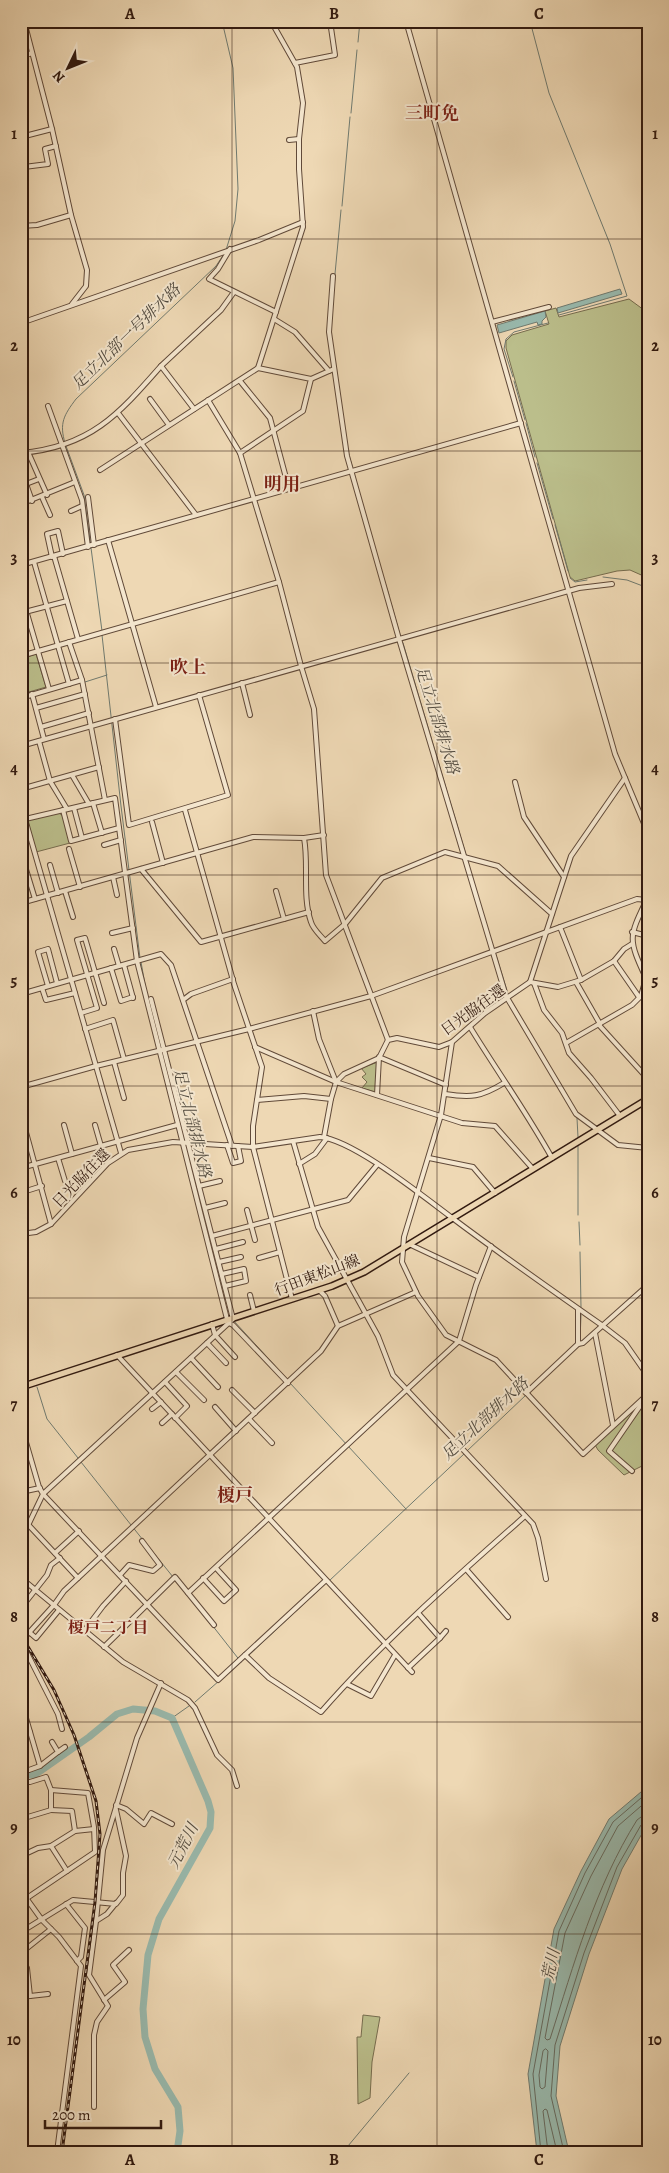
<svg xmlns="http://www.w3.org/2000/svg" width="669" height="2173" font-family="Alegreya,'Noto Serif JP',serif">
<style>
.green{fill:#bbbe8b;stroke:#766c4e}
.water{fill:#99baae;stroke:#707a6f}
.lines{fill:none;stroke-linecap:round;stroke-linejoin:round}
.shore{stroke:#666a5f;stroke-width:1}
.stream{stroke:#707a6f;stroke-width:1}
.river{stroke:#99baae;stroke-width:7}
.minor-casing{stroke:#614a39;stroke-width:6}
.major-casing{stroke:#321a10;stroke-width:8}
.minor{stroke:#f4e6ce;stroke-width:4}
.major{stroke:#eed8b4;stroke-width:5}
.rail-casing{stroke:#321a10;stroke-width:3}
.rail{stroke:#f4e6ce;stroke-width:1;stroke-dasharray:4;stroke-linecap:butt}
.grid{fill:none;stroke:#321a10;stroke-width:1;stroke-opacity:0.55}
.labels{text-anchor:middle;dominant-baseline:central;stroke-width:4;stroke-linejoin:round;paint-order:stroke}
.street-label{font-size:15px;fill:#321a10;stroke:#f4e6ce}
.water-label{font-size:16px;font-style:italic;fill:#514a3f;stroke:#f4e6ce}
.neighbourhood-label{font-size:16px;font-weight:bold;fill:#7a1f14;stroke:#f4e6ce}
.quarter-label{font-size:18px;font-weight:bold;fill:#7a1f14;stroke:#f4e6ce}
.neatline{fill:none;stroke:#321a10;stroke-width:2}
.grid-label{font-size:16px;text-anchor:middle;font-weight:bold;fill:#321a10}
</style>
<rect width="100%" height="100%" fill="#eed8b4"/>
<filter id="stains"><feTurbulence type="fractalNoise" baseFrequency=".004" numOctaves="4"/><feColorMatrix values="0 0 0 0 .2 0 0 0 0 .09 0 0 0 0 .02 0 0 0 .5 -.17"/></filter>
<radialGradient id="worn" r=".72"><stop offset=".6" stop-color="#630" stop-opacity="0"/><stop offset="1" stop-color="#630" stop-opacity=".3"/></radialGradient>
<g class="green">
<polygon points="629,299 644,310 648,310 648,578 630,570 617,571 575,581 570,577 506,348 506,341 512,335 549,324 545,311 556,308 559,317"/>
<polygon points="36,654 46,687 29,692 21,659"/>
<polygon points="59,813 63,816 70,843 36,852 28,822 30,819"/>
<polygon points="378,1062 376,1092 362,1088 367,1082 362,1077 366,1074 361,1068"/>
<polygon points="648,1394 648,1463 624,1475 598,1450 594,1443"/>
<polygon points="363,2015 380,2017 372,2062 370,2098 358,2104 357,2037 361,2037"/>
</g>
<g class="water">
<polygon points="620,289 622,294 558,313 557,308"/>
<polygon points="545,311 546,317 542,321 542,324 538,325 537,322 499,333 497,325"/>
<polygon points="648,1786 648,1823 622,1869 589,1954 560,2046 556,2096 569,2152 537,2152 528,2074 554,1929 581,1871 609,1819"/>
</g>
<g class="lines">
<g class="shore">
<path d="M648,1800L618,1826L591,1876L565,1933L545,2038L547,2040L550,2039C574,1964 595,1887 637,1820L641,1817L648,1816"/>
<polygon points="546,2049 548,2051 545,2087 542,2089 540,2087 539,2075 543,2051"/>
<polyline points="541,2152 533,2074 559,1931 585,1873 613,1822 648,1792"/>
<polyline points="548,2152 543,2111 545,2109 547,2110 557,2152"/>
<polyline points="564,2152 551,2096 555,2045 584,1953 617,1867 641,1825 648,1822"/>
</g>
<g class="stream">
<polyline points="222,21 233,68 238,189 235,221 226,250"/>
<polyline points="530,21 549,93 610,244 627,296 559,315"/>
<polyline points="358,42 360,21"/>
<polyline points="351,113 357,50"/>
<polyline points="342,206 350,117"/>
<polyline points="335,274 341,210"/>
<polyline points="334,285 335,278"/>
<polyline points="513,377 504,349 506,339 514,332 548,323"/>
<polyline points="514,381 525,420"/>
<polyline points="526,423 535,457"/>
<path d="M65,443C59,423 64,415 76,399L216,266L224,254"/>
<polyline points="66,446 84,495 102,631"/>
<polyline points="348,452 353,469"/>
<polyline points="537,463 553,519"/>
<polyline points="555,525 568,571"/>
<polyline points="380,567 389,595"/>
<polyline points="603,577 627,580 648,588"/>
<polyline points="570,578 575,582 587,580"/>
<polyline points="391,603 400,635"/>
<polyline points="102,635 121,806 140,958"/>
<polyline points="403,643 451,805"/>
<polyline points="85,682 107,675"/>
<polyline points="452,808 466,855"/>
<polyline points="484,917 493,948"/>
<polyline points="496,955 508,994"/>
<polyline points="141,962 146,990"/>
<polyline points="510,999 529,1031"/>
<polyline points="165,1064 181,1123"/>
<polyline points="577,1118 578,1137"/>
<polyline points="578,1146 578,1215"/>
<polyline points="194,1173 231,1317"/>
<polyline points="579,1222 580,1245"/>
<polyline points="580,1252 581,1307"/>
<polyline points="233,1320 288,1380"/>
<polyline points="580,1341 581,1315"/>
<polyline points="553,1370 579,1346"/>
<polyline points="290,1383 406,1509"/>
<polyline points="37,1387 47,1419 78,1458"/>
<polyline points="467,1451 526,1395"/>
<polyline points="81,1462 143,1540"/>
<polyline points="149,1547 173,1577"/>
<polyline points="329,1581 464,1454"/>
<polyline points="212,1625 241,1662"/>
<polyline points="249,1655 324,1585"/>
<polyline points="195,1702 244,1659"/>
<polyline points="172,1718 189,1706"/>
<polyline points="343,2152 409,2073"/>
</g>
<polyline class="river" points="21,1775 34,1775 42,1770 89,1737 117,1714 133,1709 155,1711 172,1718 208,1801 211,1812 210,1828 159,1919 148,1955 143,2009 145,2037 155,2069 178,2107 180,2131 177,2152"/>
<g class="minor-casing">
<g id="minor">
<polyline points="24,21 52,129 71,215 87,270 86,286 72,304"/>
<polyline points="406,21 615,754 648,833"/>
<polyline points="21,57 32,53"/>
<polyline points="295,63 335,55 330,21"/>
<polyline points="21,137 52,129"/>
<polyline points="289,140 299,139"/>
<polyline points="21,144 24,167 48,164 45,149 56,146"/>
<polyline points="21,226 37,225 71,215"/>
<polyline points="230,249 218,269 209,279 276,312"/>
<polyline points="333,276 329,332 347,456 399,639 506,996 576,1114 618,1145 648,1148"/>
<polyline points="274,319 295,332 329,371 334,369"/>
<polyline points="492,322 549,307"/>
<polyline points="21,323 259,240 303,222"/>
<polyline points="161,366 221,310 234,292"/>
<polyline points="311,379 329,371"/>
<polyline points="240,381 270,418 289,489"/>
<polyline points="150,399 169,425"/>
<polyline points="208,400 240,453 279,582 301,666 314,709 326,875 388,1040"/>
<polyline points="48,406 82,500 88,547"/>
<polyline points="118,413 196,515"/>
<polyline points="28,452 47,495"/>
<path d="M21,453C90,447 118,415 161,366L194,409"/>
<polyline points="240,453 303,411 311,379 258,368"/>
<polyline points="100,470 258,368 303,227 299,169 299,139 303,103 297,67 271,21"/>
<polyline points="42,497 50,515"/>
<polyline points="88,497 94,545"/>
<polyline points="32,501 26,484 39,479"/>
<polyline points="21,504 75,482"/>
<polyline points="71,511 82,506"/>
<polyline points="21,524 22,524"/>
<polyline points="108,540 156,707"/>
<polyline points="54,556 78,639"/>
<polyline points="52,557 47,534 58,531 63,554"/>
<polyline points="34,562 69,684"/>
<polyline points="21,565 521,423"/>
<polyline points="21,593 49,689"/>
<polyline points="21,613 67,601"/>
<polyline points="69,642 82,680 105,800"/>
<polyline points="21,656 279,582"/>
<polyline points="242,683 250,715"/>
<polyline points="32,694 44,739"/>
<polyline points="21,698 82,680"/>
<polyline points="36,708 85,694"/>
<polyline points="115,719 129,825 228,795 199,695"/>
<polyline points="41,727 89,713"/>
<polyline points="39,741 50,781 67,809"/>
<polyline points="21,746 579,588 612,584"/>
<polyline points="72,775 89,804"/>
<polyline points="515,782 524,817 564,877"/>
<polyline points="21,789 99,767"/>
<polyline points="93,803 102,833"/>
<polyline points="21,805 121,1153"/>
<polyline points="74,808 82,838 119,828"/>
<polyline points="63,810 71,841 82,838"/>
<polyline points="185,810 234,984 262,1067 253,1126 253,1147 292,1299"/>
<polyline points="21,820 115,798 137,961 227,1319"/>
<polyline points="152,822 163,863"/>
<path d="M304,838C309,865 302,896 311,922C313,929 320,935 325,941L345,924L382,878L445,852L498,866L552,914"/>
<polyline points="104,845 121,840"/>
<polyline points="69,849 80,887"/>
<polyline points="21,864 24,863 35,899"/>
<polyline points="50,865 58,893"/>
<polyline points="141,869 201,942 309,912"/>
<polyline points="113,877 117,895"/>
<polyline points="65,891 73,917"/>
<polyline points="276,891 284,919"/>
<polyline points="21,903 253,837 304,838 324,835"/>
<polyline points="560,927 581,980"/>
<polyline points="632,932 648,936"/>
<polyline points="112,933 133,928"/>
<polyline points="114,949 119,966"/>
<polyline points="614,961 639,997"/>
<polyline points="124,965 133,998"/>
<polyline points="111,968 121,1001 133,997"/>
<path d="M646,978C627,937 629,937 648,897"/>
<polyline points="530,982 571,856 625,778"/>
<polyline points="576,982 600,1024"/>
<polyline points="534,983 544,1010 562,1033 569,1053 591,1078 620,1116"/>
<polyline points="48,986 38,952 48,949 57,983"/>
<polyline points="42,988 46,1000 75,993"/>
<polyline points="21,994 161,954 171,965 232,1146"/>
<polyline points="183,1000 191,994 233,979"/>
<polyline points="313,1011 319,1039 336,1082"/>
<polyline points="81,1013 97,1008 77,940 85,938 104,1003"/>
<polyline points="599,1025 648,1079"/>
<path d="M470,1027C497,1071 527,1113 552,1158"/>
<polyline points="85,1029 113,1020 124,1059"/>
<polyline points="452,1042 441,1115 404,1237 402,1262 418,1296 446,1335 496,1360 583,1454 648,1394"/>
<polyline points="566,1043 632,1005 641,996 646,978"/>
<polyline points="255,1047 336,1082 462,1123 495,1126 533,1169"/>
<polyline points="114,1062 124,1098"/>
<polyline points="21,1087 96,1066 249,1029 371,996 637,899 646,900"/>
<path d="M445,1094C471,1098 481,1097 504,1083"/>
<polyline points="377,1095 379,1057 446,1085"/>
<polyline points="257,1100 304,1096 331,1099"/>
<polyline points="21,1114 51,1224"/>
<polyline points="64,1125 72,1154"/>
<polyline points="95,1125 101,1146"/>
<polyline points="324,1137 331,1099 336,1082 344,1074 379,1058 388,1040 397,1038 439,1047 452,1042 485,1013 530,982 558,987 581,980 614,961 624,949 632,944"/>
<polyline points="293,1141 318,1227 378,1336 393,1375 533,1524 538,1538 546,1579"/>
<polyline points="227,1145 233,1163 241,1161 238,1146"/>
<polyline points="58,1158 65,1181"/>
<polyline points="429,1158 473,1167 495,1193"/>
<polyline points="299,1164 315,1154 327,1138"/>
<polyline points="21,1168 177,1125"/>
<polyline points="21,1186 23,1192 42,1186"/>
<polyline points="199,1186 220,1181"/>
<polyline points="205,1208 225,1203"/>
<polyline points="247,1210 255,1240"/>
<path d="M21,1234L36,1232L51,1224L108,1163L128,1150L173,1142L253,1147L320,1137C354,1140 425,1198 455,1220C503,1256 553,1291 603,1326L625,1343L648,1376"/>
<polyline points="212,1236 348,1200 377,1165"/>
<polyline points="411,1245 479,1277"/>
<polyline points="216,1249 243,1242"/>
<polyline points="259,1258 280,1252"/>
<polyline points="219,1262 241,1257"/>
<polyline points="222,1274 244,1269 246,1281 225,1286"/>
<polyline points="319,1290 325,1296 338,1326"/>
<polyline points="250,1295 254,1311"/>
<polyline points="578,1309 578,1344"/>
<polyline points="229,1323 233,1325 288,1383"/>
<polyline points="212,1324 215,1335 235,1357"/>
<polyline points="595,1333 613,1425"/>
<polyline points="207,1343 226,1363"/>
<polyline points="117,1355 412,1672"/>
<polyline points="191,1358 218,1387"/>
<polyline points="176,1372 204,1400"/>
<polyline points="165,1382 187,1406 175,1418"/>
<polyline points="232,1390 255,1413"/>
<polyline points="526,1393 578,1344 583,1343 648,1285"/>
<polyline points="215,1407 236,1431"/>
<polyline points="152,1409 161,1402"/>
<polyline points="249,1419 272,1443"/>
<polyline points="162,1423 172,1414"/>
<polyline points="21,1425 39,1487 43,1494 218,1680 325,1581"/>
<polyline points="632,1471 609,1451 640,1406 648,1399"/>
<polyline points="21,1492 40,1488"/>
<polyline points="21,1517 78,1578"/>
<polyline points="21,1540 43,1494 233,1319 151,999"/>
<polyline points="55,1553 79,1531"/>
<polyline points="466,1569 508,1617"/>
<polyline points="120,1575 129,1565 153,1571 160,1565 142,1541"/>
<polyline points="21,1578 123,1662 188,1700 195,1708 217,1755 232,1770 237,1786"/>
<polyline points="203,1578 224,1601 236,1590 216,1568"/>
<polyline points="188,1593 459,1341 476,1285 491,1246"/>
<polyline points="21,1608 47,1575 51,1565 60,1558"/>
<polyline points="84,1631 103,1606 126,1581"/>
<polyline points="29,1632 36,1638 59,1610"/>
<polyline points="25,1637 54,1605 64,1591 321,1351 338,1326 416,1292"/>
<polyline points="440,1638 446,1631"/>
<polyline points="104,1647 175,1577 214,1625"/>
<path d="M245,1655L269,1678L321,1712C383,1641 455,1578 525,1516"/>
<polyline points="21,1656 27,1653 58,1714 62,1729"/>
<polyline points="408,1668 440,1638 419,1614"/>
<polyline points="347,1684 371,1696 395,1655"/>
<polyline points="21,1701 40,1766 29,1770 21,1770"/>
<polyline points="21,1729 30,1732"/>
<polyline points="58,1752 65,1747"/>
<polyline points="40,1766 58,1752 52,1742"/>
<polyline points="21,1782 30,1782 46,1777 51,1790 51,1810 21,1819"/>
<polyline points="116,1805 126,1809 144,1824 151,1813 172,1824"/>
<polyline points="51,1810 72,1811 75,1831"/>
<polyline points="51,1846 67,1871"/>
<polyline points="21,1856 38,1848 51,1846 75,1831 94,1829"/>
<polyline points="21,1891 42,1920 59,1937 81,1966 57,2152"/>
<polyline points="27,1898 95,1852 94,1827 88,1793 51,1790"/>
<polyline points="66,1904 85,1928 81,1957 77,1961"/>
<polyline points="96,1921 103,1850 137,1738 161,1683"/>
<polyline points="21,1932 73,1900 116,1904 123,1895 123,1873 126,1856 116,1810"/>
<polyline points="21,1953 51,1929"/>
<polyline points="21,1961 27,1968 30,1996"/>
<polyline points="21,1997 48,1994"/>
<polyline points="104,2000 125,1982 113,1965 129,1950"/>
<polyline points="94,2107 94,2035 97,2022 108,2006 89,1975 96,1921 107,1914 116,1903"/>
</g>
</g>
<g class="major-casing">
<polyline id="major" points="21,1387 292,1299 332,1286 364,1272 648,1099"/>
</g>
<use href="#minor" class="minor"/>
<use href="#major" class="major"/>
<g class="rail-casing">
<polyline id="rail" points="21,1635 54,1690 74,1735 96,1801 100,1834 95,1902 62,2152"/>
</g>
<use href="#rail" class="rail"/>
</g>
<path class="grid" d="M232,21V2152M437,21V2152M21,239H648M21,451H648M21,663H648M21,875H648M21,1086H648M21,1298H648M21,1510H648M21,1722H648M21,1934H648"/>
<g class="labels">
<g class="street-label">
<text transform="translate(473 1010) rotate(-36)">日光脇往還</text>
<text transform="translate(81 1178) rotate(-46)">日光脇往還</text>
<text transform="translate(317 1275) rotate(-21)">行田東松山線</text>
</g>
<g class="water-label">
<text transform="translate(126 337) rotate(-44)">足立北部一号排水路</text>
<text transform="translate(437 720) rotate(73)">足立北部排水路</text>
<text transform="translate(192 1123) rotate(76)">足立北部排水路</text>
<text transform="translate(485 1419) rotate(-43)">足立北部排水路</text>
<text transform="translate(183 1846) rotate(-63)">元荒川</text>
<text transform="translate(551 1965) rotate(-78)">荒川</text>
</g>
<g class="neighbourhood-label">
<text x="108" y="1628">榎戸二丁目</text>
</g>
<g class="quarter-label">
<text x="432" y="113">三町免</text>
<text x="282" y="484">明用</text>
<text x="188" y="667">吹上</text>
<text x="235" y="1495">榎戸</text>
</g>
</g>
<rect width="669" height="2173" fill="none" stroke="#eed8b4" stroke-width="55"/>
<g transform="translate(68 68) rotate(227)" stroke="#f4e6ce" stroke-width="4" paint-order="stroke">
<path d="M0-4L9 19L0 12L-9 19Z" fill="#321a10"/>
<text y="-8" font-size="14" font-weight="bold" text-anchor="middle" fill="#321a10">N</text>
</g>
<path d="M45 2120v8h116v-8" fill="none" stroke="#321a10" stroke-width="2.5"/>
<text x="52" y="2120" font-size="15" fill="#321a10" stroke="#f4e6ce" stroke-width="4" paint-order="stroke">200 m</text>
<rect x="28" y="28" width="614" height="2118" class="neatline"/>
<g class="grid-label">
<text x="130" y="19">A</text>
<text x="334" y="19">B</text>
<text x="539" y="19">C</text>
<text x="14" y="139">1</text>
<text x="655" y="139">1</text>
<text x="14" y="351">2</text>
<text x="655" y="351">2</text>
<text x="14" y="563">3</text>
<text x="655" y="563">3</text>
<text x="14" y="774">4</text>
<text x="655" y="774">4</text>
<text x="14" y="986">5</text>
<text x="655" y="986">5</text>
<text x="14" y="1198">6</text>
<text x="655" y="1198">6</text>
<text x="14" y="1410">7</text>
<text x="655" y="1410">7</text>
<text x="14" y="1622">8</text>
<text x="655" y="1622">8</text>
<text x="14" y="1833">9</text>
<text x="655" y="1833">9</text>
<text x="14" y="2045">10</text>
<text x="655" y="2045">10</text>
<text x="130" y="2165">A</text>
<text x="334" y="2165">B</text>
<text x="539" y="2165">C</text>
</g>
<rect width="100%" height="100%" filter="url(#stains)"/>
<rect width="100%" height="100%" fill="url(#worn)"/>
</svg>
